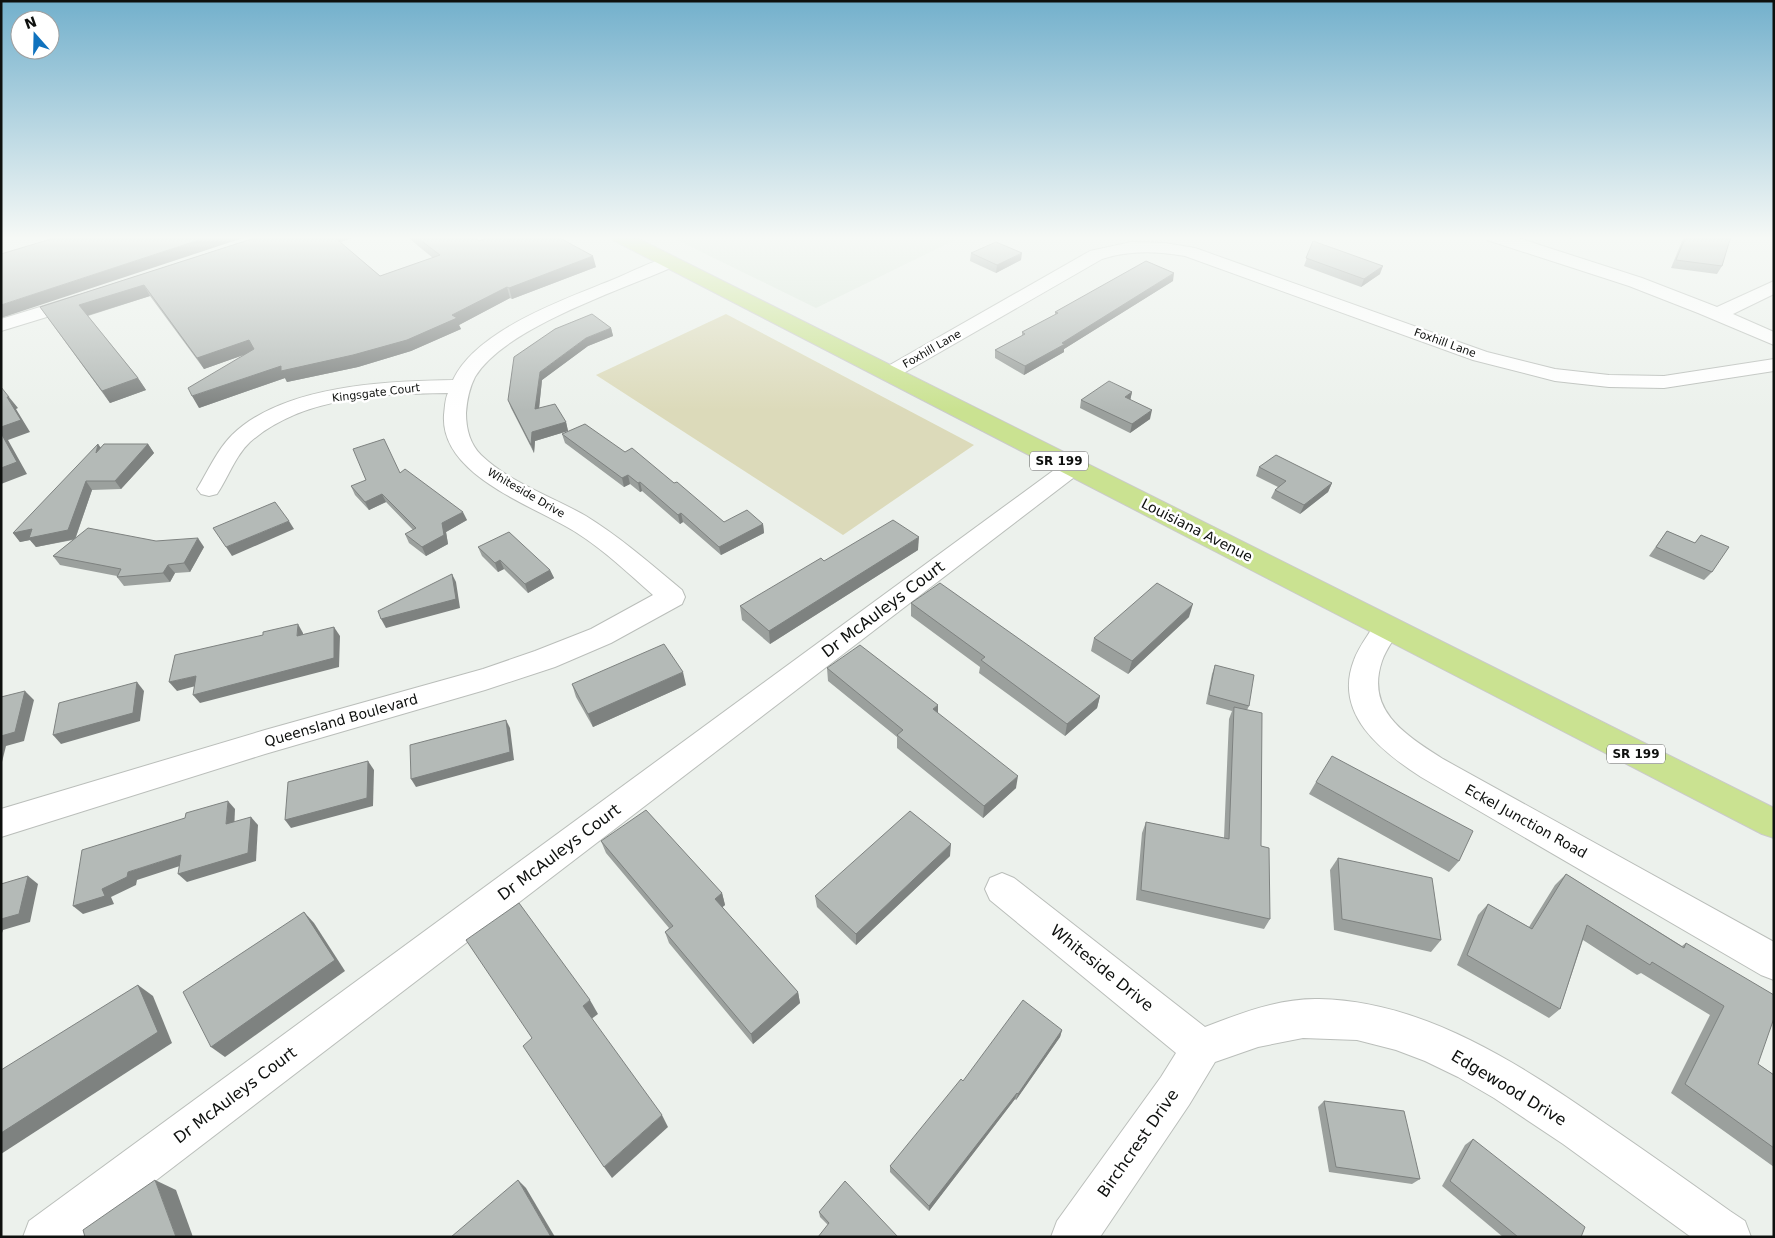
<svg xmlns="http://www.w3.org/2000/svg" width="1775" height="1238" font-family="'DejaVu Sans',sans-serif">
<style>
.built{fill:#dde8dd}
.green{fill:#dcdaba}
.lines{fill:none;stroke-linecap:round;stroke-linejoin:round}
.minor-casing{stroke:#babeba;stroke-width:2}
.major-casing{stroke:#cacaca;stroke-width:2}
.minor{fill:#fff;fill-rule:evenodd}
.major{fill:#cae291;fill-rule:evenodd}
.wall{fill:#9ba09d}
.shaded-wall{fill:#7e8280}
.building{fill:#b4bab7;stroke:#7e8280}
.labels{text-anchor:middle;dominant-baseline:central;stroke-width:5;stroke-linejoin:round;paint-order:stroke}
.far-street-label{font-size:11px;fill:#0e100e;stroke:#fff}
.shield{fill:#fff;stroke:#565856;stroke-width:1}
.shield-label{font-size:12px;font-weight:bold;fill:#0e100e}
.street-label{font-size:14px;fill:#0e100e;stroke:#fff}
.near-street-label{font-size:16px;fill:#0e100e;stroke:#fff}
</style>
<rect width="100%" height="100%" fill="#ecf1ec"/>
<polygon class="built" points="669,236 963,236 816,308"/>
<polygon class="green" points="726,314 974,445 843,535 596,375"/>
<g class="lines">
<g class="minor-casing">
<g id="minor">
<polygon points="1485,236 1512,236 1642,278 1717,307 1774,281 1774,294 1733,314 1774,332 1774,345 1698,313 1629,286 1487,240"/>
<path d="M1131,242L1165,243L1195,248L1487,352L1555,369L1609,375L1664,376L1774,359V371L1664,388L1609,387L1555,381L1473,360L1185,256C1157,251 1129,250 1102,259L895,378L888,380L881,378L878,374L881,370L1090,251Z"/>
<path d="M669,257L675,258L678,262L675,266C622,290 505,327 475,377C469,389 467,400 466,413C466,429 470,444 481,455C510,483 551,496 586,516C620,537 651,564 682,590L685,597L682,604L611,643L555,667L485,690L265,754L1,837V809L265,730L483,669L535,651L591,629L653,595C629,574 604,550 577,533C535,506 440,476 444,415C445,407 445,399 448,393C381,394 303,396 250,442C235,456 228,478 217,494L209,496L201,494L197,489C208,471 217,450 232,435C283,385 387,381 453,380C476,330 565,299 612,280C631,272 650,262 669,257Z"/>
<polygon points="79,295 86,297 88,301 86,305 1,331 1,319"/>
<polygon points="1073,460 1081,462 1085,467 1081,472 82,1237 23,1237 29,1221 1065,462"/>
<path d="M1387,617L1397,620L1401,627C1395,638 1386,649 1382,661C1365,711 1406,735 1443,759L1774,942V980L1761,975L1421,777C1381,751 1333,714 1354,660C1359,646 1370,633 1377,620Z"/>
<path d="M1002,873L1014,878L1205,1027C1241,1013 1280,998 1319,999C1425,1001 1521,1065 1606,1124C1647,1152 1688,1181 1730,1211L1745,1221L1751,1237H1691L1563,1144L1494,1098L1458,1077L1425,1061L1396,1050L1357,1040L1303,1038L1258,1047L1215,1062L1189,1105L1100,1237H1051L1057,1221L1161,1077L1176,1053L990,900L985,889L990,878Z"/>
</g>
</g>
<g class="major-casing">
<polygon id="major" points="611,236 633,236 1774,808 1774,838 1762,834 613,240"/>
</g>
<use href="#minor" class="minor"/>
<use href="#major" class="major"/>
</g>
<g class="wall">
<polygon points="261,236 358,236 340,242 380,276 433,258 406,236 473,236 479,241 596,267 512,299 510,298 459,325 461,329 411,351 358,367 287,382 285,378 199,408 243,355 204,369 150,296 88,316 138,378 146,390 110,403 40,307"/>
<polygon points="1563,236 1572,236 1571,239"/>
<polygon points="1684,236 1731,236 1722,266 1717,274 1671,268"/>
<polygon points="1313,241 1380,274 1361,287 1304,266"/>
<polygon points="971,253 1021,260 996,273 970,261"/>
<polygon points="1173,281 1064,349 1064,352 1024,375 995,358 995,350 1022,336 1022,332 1055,315 1055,312"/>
<polygon points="611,328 613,336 588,346 542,380 539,408 566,422 568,431 535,441 534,453 511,408 508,400"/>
<polygon points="1132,392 1130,400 1150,419 1130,433 1080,408 1081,400"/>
<polygon points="562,434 625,452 674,483 724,522 763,524 764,533 721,555 683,522 680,524 642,491 640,492 630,484 624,487 565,443"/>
<polygon points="148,444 154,453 121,489 92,490 76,537 156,541 204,547 190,572 175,573 170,582 124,586 117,577 117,576 60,565 53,556 73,540 36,547 30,540 20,542 13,533 101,447"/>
<polygon points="1259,467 1332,483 1328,492 1300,514 1271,498 1275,490 1278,487 1256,476"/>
<polygon points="400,473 467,520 446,532 448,544 426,556 409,543 405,534 413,530 386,502 369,510 355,495 351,486"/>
<polygon points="1667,531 1695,543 1701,535 1712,572 1704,580 1649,556"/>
<polygon points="478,547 550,570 554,578 528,593 504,569 498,572 482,556"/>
<polygon points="918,550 770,644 742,620 740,606 824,561"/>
<polygon points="911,603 1100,696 1097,708 1065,736 979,673 980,667 911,616"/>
<polygon points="1189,617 1128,674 1091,651 1094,638"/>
<polygon points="1215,665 1249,706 1247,710 1261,846 1270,919 1264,929 1136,900 1142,833 1146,822 1224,838 1229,719 1232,711 1206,704 1212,674"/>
<polygon points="827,668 938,713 1016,788 983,818 897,748 897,737 828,681"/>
<polygon points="572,684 686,685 593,727 576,697"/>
<polygon points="1316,782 1459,861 1449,872 1309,794"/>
<polygon points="601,841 722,893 725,905 722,907 798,992 800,1003 753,1044 669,943 665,932 669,928 606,853"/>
<polygon points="950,856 856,945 817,907 815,896"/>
<polygon points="1338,858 1441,940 1431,952 1334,930 1330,870"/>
<polygon points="1566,874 1682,946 1686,943 1758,1064 1774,1075 1774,1167 1671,1093 1710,1015 1641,973 1637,975 1583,940 1560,1009 1549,1018 1457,965 1478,915 1488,904 1529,927 1555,885"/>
<polygon points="1062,1030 1060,1037 1016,1100 1015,1099 929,1211 890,1172 890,1166 963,1081"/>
<polygon points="1324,1101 1420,1179 1412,1184 1329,1172 1318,1107"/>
<polygon points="1473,1139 1581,1237 1503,1237 1442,1186 1465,1145"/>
<polygon points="819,1212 898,1237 828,1225 820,1217"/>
</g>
<g class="shaded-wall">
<polygon points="211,236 249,236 1,318 1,305"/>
<polygon points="331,236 358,236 334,244"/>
<polygon points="1022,253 1021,260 996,273 997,265"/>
<polygon points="593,256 596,267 512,299 509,288"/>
<polygon points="1383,266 1380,274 1361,287 1364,279"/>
<polygon points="1174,273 1173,281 1064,349 1064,352 1024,375 1025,366"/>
<polygon points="144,285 150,296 86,316 79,305"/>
<polygon points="507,287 510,298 459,325 461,329 411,351 358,367 287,382 285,378 199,408 192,396 281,366 452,315"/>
<polygon points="611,328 613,336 588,346 542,380 538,418 535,409 540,372 586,338"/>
<polygon points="249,340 255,351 204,369 197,358"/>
<polygon points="138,378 146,390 110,403 102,391"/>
<polygon points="1132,392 1130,401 1125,397"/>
<polygon points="7,397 9,397 18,408 16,409 30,432 8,440 27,474 1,484 1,427"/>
<polygon points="1152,410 1150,419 1130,433 1132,424"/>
<polygon points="566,422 568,431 535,441 534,453 531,445 532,432"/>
<polygon points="98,444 105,453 96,453"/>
<polygon points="148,444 154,453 121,489 115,481"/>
<polygon points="628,475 630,484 624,487 622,478"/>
<polygon points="86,481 92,490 75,539 36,547 30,540 20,542 13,533"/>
<polygon points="640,482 642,491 640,492 638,483"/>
<polygon points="1332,483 1328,492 1300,514 1304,505"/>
<polygon points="382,494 386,502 369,510 365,502"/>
<polygon points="463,512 467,520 446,532 448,544 426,556 422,547 442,523"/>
<polygon points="681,513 683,522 680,524 678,515"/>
<polygon points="289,521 294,529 232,556 226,547"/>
<polygon points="763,524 764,533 721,555 719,547"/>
<polygon points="919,537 918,550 770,644 769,631"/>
<polygon points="198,538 204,547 190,572 184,563"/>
<polygon points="500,560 504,569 498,572 495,563"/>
<polygon points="168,565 175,573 170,582 163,573"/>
<polygon points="550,570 554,578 528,593 525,584"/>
<polygon points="452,574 456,582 460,608 386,628 381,619"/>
<polygon points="1193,604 1189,617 1128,674 1132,661"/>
<polygon points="298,624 303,633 303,645 297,636"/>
<polygon points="334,627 340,636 339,667 200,703 193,695"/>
<polygon points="683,672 686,685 593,727 588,714"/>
<polygon points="196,676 203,684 177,691 169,682"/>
<polygon points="137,682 144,691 140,721 61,744 53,735"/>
<polygon points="25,691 34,700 24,741 6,746 2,762 1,762 1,736"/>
<polygon points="1100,696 1097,708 1065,736 1067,724"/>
<polygon points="938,705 938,717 933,709"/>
<polygon points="506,720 510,728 514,760 416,787 411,779"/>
<polygon points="368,761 374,770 373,806 291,828 285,820"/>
<polygon points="1018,776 1016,788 983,818 984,806"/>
<polygon points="228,801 235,809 234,832 226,824"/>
<polygon points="251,817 258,825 256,861 187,882 178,874"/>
<polygon points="951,844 950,856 856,945 856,934"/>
<polygon points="181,855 189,863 137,880 136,885 111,897 114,904 83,914 73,906 128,872"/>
<polygon points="28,876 38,884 30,922 3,930 1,936 1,919"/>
<polygon points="722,893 725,905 718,911 715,899"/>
<polygon points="304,912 314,923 345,971 225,1057 211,1047"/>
<polygon points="138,985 153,996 172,1043 1,1154 1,1133"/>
<polygon points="798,992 800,1003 753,1044 751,1034"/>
<polygon points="590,1000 598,1014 590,1020 583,1006"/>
<polygon points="1062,1030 1060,1037 1016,1100 1018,1094"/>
<polygon points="1017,1093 1015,1099 929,1211 929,1206"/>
<polygon points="662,1115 668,1127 612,1178 604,1167"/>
<polygon points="155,1180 176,1190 193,1237 176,1237"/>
<polygon points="518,1180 526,1188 555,1237 551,1237"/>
</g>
<g class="building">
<polygon points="61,236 211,236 1,305 1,254"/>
<polygon points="261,236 333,236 380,276 440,255 415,236 473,236 479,241 493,236 556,236 593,256 509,288 507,287 452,315 457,318 407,340 353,355 281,371 281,366 192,396 188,388 254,349 249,340 197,358 144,285 79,305 138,378 102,391 40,307"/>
<polygon points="1686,236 1731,236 1722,266 1676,260"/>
<polygon points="1313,241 1383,266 1364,279 1306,258"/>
<polygon points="996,242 1022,253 997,265 971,253"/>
<polygon points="1146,261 1174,273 1062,343 1065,344 1025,366 995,350 1025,334 1022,332 1058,313 1055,312"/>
<polygon points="592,314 611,328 586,338 540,372 535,409 555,404 566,422 532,432 531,445 508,400 514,357 555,329"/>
<polygon points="1109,381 1132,392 1125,397 1152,410 1132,424 1081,400"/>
<polygon points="1,387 9,397 7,397 21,420 1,427"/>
<polygon points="585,424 625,452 632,448 674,483 677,482 724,522 747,510 763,524 719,547 681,513 678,515 640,482 638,483 628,475 622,478 562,434"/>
<polygon points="1,433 17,462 1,468"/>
<polygon points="384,439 400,473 405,469 463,512 442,523 444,535 422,547 405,534 416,528 382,494 365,502 351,486 366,480 353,449"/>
<polygon points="98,444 96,453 104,444 148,444 115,481 86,481 68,530 29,538 32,529 13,533"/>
<polygon points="1276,455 1332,483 1304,505 1275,490 1286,481 1259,467"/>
<polygon points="275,502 289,521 226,547 213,528"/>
<polygon points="893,520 919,537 769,631 740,606 821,558 824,561"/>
<polygon points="88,528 156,541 198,538 184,563 168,565 163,573 117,577 121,569 53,556"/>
<polygon points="1667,531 1695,543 1701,535 1729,547 1712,572 1656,547"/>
<polygon points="509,532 550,570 525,584 500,560 495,563 478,547"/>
<polygon points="452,574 456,599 381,619 378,611"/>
<polygon points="940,583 1100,696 1067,724 981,660 985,657 911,603"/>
<polygon points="1157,583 1193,604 1132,661 1094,638"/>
<polygon points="298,624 297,636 334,627 334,658 193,695 196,676 169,682 175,655 263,635 263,632"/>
<polygon points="664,644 683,672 588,714 572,684"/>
<polygon points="860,645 938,705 933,709 1018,776 984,806 897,735 903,730 827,668"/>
<polygon points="1215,665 1254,675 1249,706 1209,695"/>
<polygon points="137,682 133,713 53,735 59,703"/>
<polygon points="25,691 15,732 1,736 1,697"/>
<polygon points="1234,707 1262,713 1261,846 1269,848 1270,919 1141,890 1146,822 1229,839"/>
<polygon points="506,720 510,752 411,779 410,745"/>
<polygon points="1332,756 1473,831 1459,861 1316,782"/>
<polygon points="368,761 367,798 285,820 288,782"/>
<polygon points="228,801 226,824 251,817 248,853 178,874 181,855 128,872 127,877 102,889 105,896 73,906 82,850 185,818 186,813"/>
<polygon points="646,810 722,893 715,899 798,992 751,1034 665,932 673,926 601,841"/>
<polygon points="910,811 951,844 856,934 815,896"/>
<polygon points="1338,858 1432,878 1441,940 1342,919"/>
<polygon points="1566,874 1684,948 1686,943 1774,995 1774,1018 1758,1064 1774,1075 1774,1148 1685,1084 1724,1006 1652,962 1650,965 1587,925 1560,1009 1467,955 1488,904 1532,929"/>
<polygon points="28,876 19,914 1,919 1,884"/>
<polygon points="519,903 590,1000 583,1006 662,1115 604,1167 523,1046 532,1038 466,940"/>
<polygon points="304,912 335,960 211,1047 183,992"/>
<polygon points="138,985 158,1032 1,1133 1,1070"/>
<polygon points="1023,1000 1062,1030 1018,1094 1017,1093 929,1206 890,1166 961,1079 963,1081"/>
<polygon points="1324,1101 1404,1111 1420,1179 1336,1167"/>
<polygon points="1473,1139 1585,1227 1581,1237 1518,1237 1450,1181"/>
<polygon points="155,1180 176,1237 85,1237 83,1230"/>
<polygon points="518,1180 551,1237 451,1237"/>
<polygon points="845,1181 898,1237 818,1237 829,1223 819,1212"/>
</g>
<linearGradient id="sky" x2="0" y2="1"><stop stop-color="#73b0cc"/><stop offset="0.58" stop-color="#f6f9f6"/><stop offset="1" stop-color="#f6f9f6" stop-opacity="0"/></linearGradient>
<rect width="1775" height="410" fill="url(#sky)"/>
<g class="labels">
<g class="far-street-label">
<text transform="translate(1445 343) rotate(20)">Foxhill Lane</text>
<text transform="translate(932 349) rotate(-30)">Foxhill Lane</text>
<text transform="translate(376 393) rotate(-7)">Kingsgate Court</text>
<text transform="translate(526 493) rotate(30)">Whiteside Drive</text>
</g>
<g class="shield">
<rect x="1030" y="451.5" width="58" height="19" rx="4"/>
<rect x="1607" y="744.5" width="58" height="19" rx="4"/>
</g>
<g class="shield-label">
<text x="1059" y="461">SR 199</text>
<text x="1636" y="754">SR 199</text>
</g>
<g class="street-label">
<text transform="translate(1197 530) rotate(27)">Louisiana Avenue</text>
<text transform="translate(341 720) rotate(-16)">Queensland Boulevard</text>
<text transform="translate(1526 821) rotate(29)">Eckel Junction Road</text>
</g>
<g class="near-street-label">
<text transform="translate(883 609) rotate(-37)">Dr McAuleys Court</text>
<text transform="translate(559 852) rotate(-37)">Dr McAuleys Court</text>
<text transform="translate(1102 968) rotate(39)">Whiteside Drive</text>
<text transform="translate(1509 1088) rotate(31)">Edgewood Drive</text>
<text transform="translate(235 1095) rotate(-37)">Dr McAuleys Court</text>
<text transform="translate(1138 1143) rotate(-55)">Birchcrest Drive</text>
</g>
</g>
<rect width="1775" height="1238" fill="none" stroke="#0e100e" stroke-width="5"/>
<g transform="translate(35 35) rotate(340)"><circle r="24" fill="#ffffff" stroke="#9f9f9f"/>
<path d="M0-4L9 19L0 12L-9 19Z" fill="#1072be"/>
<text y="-8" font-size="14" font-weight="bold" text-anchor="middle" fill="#0e100e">N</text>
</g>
</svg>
